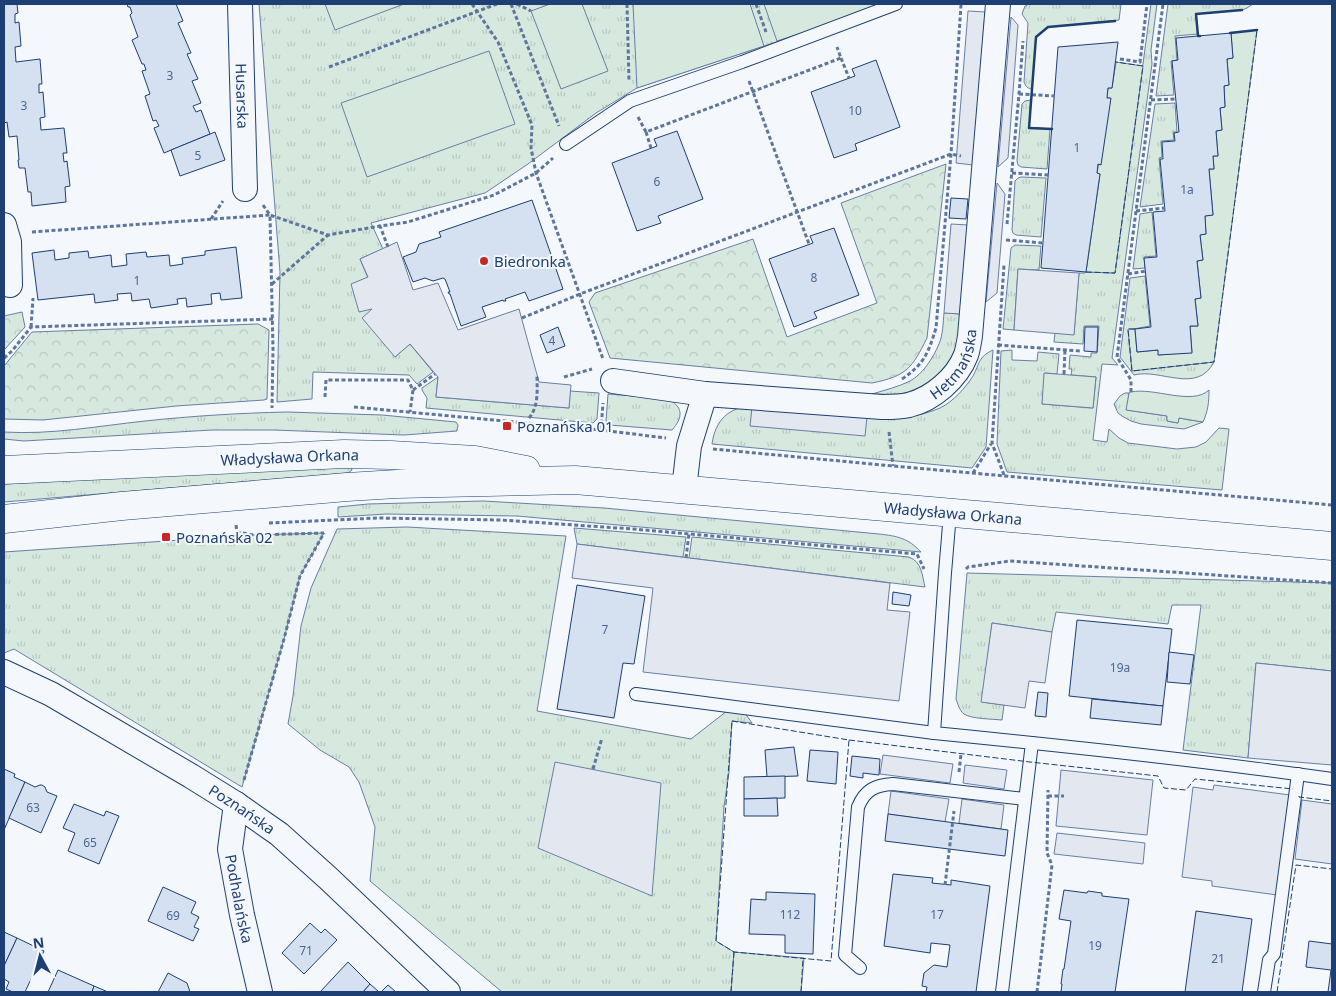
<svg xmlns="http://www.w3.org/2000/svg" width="1336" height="996" font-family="'Noto Sans',sans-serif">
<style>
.grass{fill:url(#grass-tufts);stroke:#687fa3}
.forest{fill:url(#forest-crowns);stroke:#687fa3}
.green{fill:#d7e8df;stroke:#687fa3}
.parking{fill:#e3e8f0;stroke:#687fa3}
.building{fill:#d5e0f0;stroke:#1d3f73}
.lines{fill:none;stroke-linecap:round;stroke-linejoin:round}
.lane-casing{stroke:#1d3f73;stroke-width:14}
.street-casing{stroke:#1d3f73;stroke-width:26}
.secondary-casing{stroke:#1d3f73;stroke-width:29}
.path{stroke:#5e769c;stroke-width:3;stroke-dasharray:4 2.5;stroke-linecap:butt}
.lane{stroke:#f4f7fb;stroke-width:12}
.street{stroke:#f4f7fb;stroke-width:24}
.secondary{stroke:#f4f7fb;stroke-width:28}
.fence{stroke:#1d3f73;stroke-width:1;stroke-dasharray:6 2.5;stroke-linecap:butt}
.wall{stroke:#1d3f73;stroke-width:2.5}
.poi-dot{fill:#c62828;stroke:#f4f7fb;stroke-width:2}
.labels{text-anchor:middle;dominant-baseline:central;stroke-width:4;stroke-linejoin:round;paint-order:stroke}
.number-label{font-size:12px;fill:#4b6792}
.street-label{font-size:15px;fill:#1d3f73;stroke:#f4f7fb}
.poi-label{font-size:15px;fill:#1d3f73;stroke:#f4f7fb;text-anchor:start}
</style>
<defs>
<pattern id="grass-tufts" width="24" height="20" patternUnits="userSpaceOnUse" patternTransform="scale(1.25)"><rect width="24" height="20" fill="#d7e8df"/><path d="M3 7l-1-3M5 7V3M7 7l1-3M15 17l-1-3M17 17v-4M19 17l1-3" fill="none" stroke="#b8c8c3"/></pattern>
<pattern id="forest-crowns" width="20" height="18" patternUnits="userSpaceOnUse" patternTransform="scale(1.25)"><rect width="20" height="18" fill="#d7e8df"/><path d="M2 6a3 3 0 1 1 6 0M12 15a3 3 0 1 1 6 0" fill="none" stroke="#b8c8c3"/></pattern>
</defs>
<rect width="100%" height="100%" fill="#f4f7fb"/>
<g class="grass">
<polygon points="259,4 891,4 637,88 596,113 528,164 485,193 371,223 383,249 360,259 368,278 360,311 373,308 395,357 410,344 433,372 417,384 409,375 313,372 312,399 277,402 280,272"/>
<path d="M1029,4H1121L1119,20L1048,27L1036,37L1032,89C1027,88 1026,87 1024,82L1028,23L1022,14L1025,6Z"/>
<polygon points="1151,4 1157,4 1151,50 1152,64 1112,358 1118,365 1102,364 1093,440 1107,442 1109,429 1119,438 1128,443 1177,449 1196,447 1206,442 1219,428 1229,429 1222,490 1007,472 997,444 1001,351 1012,350 1012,360 1037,361 1038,352 1059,354 1057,374 1045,373 1042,404 1093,408 1096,377 1071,375 1072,369 1069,369 1070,355 1091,357 1091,353 1097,353 1099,326 1084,326 1083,344 1054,342 1055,333 1074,334 1079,273 1085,273 1086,272 1115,273"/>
<polygon points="1168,4 1253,4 1247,8 1242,10 1196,14 1198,34 1175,36 1177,60 1171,61 1174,95 1156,96"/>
<polygon points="1031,100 1029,127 1050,129 1047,169 1021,167 1018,165 1017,161 1022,104 1025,101"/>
<polygon points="1175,103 1177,132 1173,132 1174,140 1161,141 1162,157 1159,158 1163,204 1140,207 1155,104"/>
<polygon points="1021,177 1046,178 1041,237 1016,235 1013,233 1012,230 1015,181 1018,178"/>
<polygon points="1152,212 1156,256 1144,257 1145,268 1133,269 1140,214"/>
<polygon points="1015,245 1041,246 1039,270 1018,269 1014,330 1003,329 1011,248"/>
<path d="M1145,276L1150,326L1128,330L1132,370L1214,362C1197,395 1160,368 1134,375L1120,357L1130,278Z"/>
<path d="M944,313L961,314C960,323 960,333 958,341C952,367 926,389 900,394C891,395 881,394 872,394C885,390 898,387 910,381C923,374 933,358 939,344C943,335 943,323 944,313Z"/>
<path d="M993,350L986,447L972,468L712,444C715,421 729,406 752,407L751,426C789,423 827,419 865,417C874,417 883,418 892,418C908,418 926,414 940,408C954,401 965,388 973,376C980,363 978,357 993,350Z"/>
<polygon points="438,377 436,397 569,408 570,391 599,393 597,419 593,423 426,408 427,398 422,390 422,388"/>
<polygon points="1125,393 1129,393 1127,410 1167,416 1167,421 1178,423 1179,418 1203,422 1184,429 1141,424 1131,421 1122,416 1118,413 1114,404 1120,396"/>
<path d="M608,394C621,395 634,396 647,397C654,397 661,396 667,399C684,406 683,418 672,430L609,425L606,421Z"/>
<path d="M287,412L382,415L456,422L458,425L457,431L404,435L274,430H212L24,441L4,439V432C51,435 98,426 145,421C192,416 240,413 287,412Z"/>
<polygon points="351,467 352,470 348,473 4,502 4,484 282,469"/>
<path d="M483,501L604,508L879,534C897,536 908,538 921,552L517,516L386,514L338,517V507L368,504Z"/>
<polygon points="407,527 566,536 537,711 691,739 727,711 744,712 752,723 732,721 729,772 724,807 716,941 734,952 731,992 502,992 370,881 375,827 359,782 349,767 320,750 288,724 293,696 301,626 311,588 337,529"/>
<polygon points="574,528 686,537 683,557 577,544"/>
<polygon points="324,533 300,576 284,639 242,787 14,649 4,653 4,552 254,535"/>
<path d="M692,537L909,557C922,562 922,575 925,587L689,558Z"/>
<path d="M967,573L1332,583V671L1256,663L1248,758L1183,750L1201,605H1172L1168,624L1056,612L1052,632L992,623L982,702L1004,705L1002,720C993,719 971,719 964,714C959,710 958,704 956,699Z"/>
</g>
<g class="forest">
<path d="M946,164L927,338C912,368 907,376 872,383L610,358L589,302L595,293L753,239L787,337L877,303L841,203Z"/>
<polygon points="22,312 25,327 4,350 4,316"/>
<polygon points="258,324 269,330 267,399 264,400 176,406 43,420 4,419 4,366 32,332"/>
</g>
<g class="green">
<polygon points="325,4 404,4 335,30"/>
<polygon points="550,4 582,4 608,71 561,89 531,11"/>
<polygon points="633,4 750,4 764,46 637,88"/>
<polygon points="764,4 891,4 777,41"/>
<polygon points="1257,30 1214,362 1132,371 1128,329 1135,329 1137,352 1158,350 1159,355 1192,352 1190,326 1198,326 1195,299 1201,298 1197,261 1203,260 1200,235 1206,234 1205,216 1213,215 1209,169 1214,169 1213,156 1218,156 1216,131 1222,130 1220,108 1225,107 1224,86 1229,85 1227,59 1233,58 1231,33"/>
<polygon points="489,51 515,124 367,177 341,103"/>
<polygon points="1116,62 1143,66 1115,273 1086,272 1100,174 1097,173 1110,98 1107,98 1108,88 1112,88"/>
<polygon points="1044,373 1096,377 1093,408 1042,404"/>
<path d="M1209,390C1209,402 1208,411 1203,422L1179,418L1178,423L1167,421V416L1126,410L1129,393L1131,392C1154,387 1192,406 1209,390Z"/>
<polygon points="734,952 804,958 801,992 731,992"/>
</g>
<g class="parking">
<polygon points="968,11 985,12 973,165 956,163"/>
<polygon points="1011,17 1018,25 1008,158 998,167"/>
<polygon points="997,183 1005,194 997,293 986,302"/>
<polygon points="951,224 968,225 961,314 944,313"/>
<polygon points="397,242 413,290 438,283 458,330 519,309 539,382 571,385 569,408 436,397 438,377 410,344 395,357 362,318 372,309 359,312 351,284 368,277 360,259"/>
<polygon points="1018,269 1079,273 1074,335 1014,330"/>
<polygon points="752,407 867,417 865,436 750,426"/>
<polygon points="577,544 890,583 887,610 910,612 899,701 643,672 653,588 572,578"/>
<polygon points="992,623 1052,632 1045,683 1029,681 1025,708 981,702"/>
<polygon points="1256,663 1332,671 1332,765 1248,758"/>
<polygon points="883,755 953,764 950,783 880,774"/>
<polygon points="555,762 661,783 652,896 538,848"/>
<polygon points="965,765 1007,770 1004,789 963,783"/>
<polygon points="1061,770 1153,780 1147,835 1056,826"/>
<polygon points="1214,785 1290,795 1277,895 1212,886 1212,881 1182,877 1193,787 1213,790"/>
<polygon points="891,791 949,799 945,822 888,814"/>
<polygon points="962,799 1004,805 1001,829 959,823"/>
<polygon points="1302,800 1332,804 1332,864 1295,859"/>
<polygon points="1057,833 1145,843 1143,864 1054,854"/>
</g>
<g class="building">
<polygon points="4,4 17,4 18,13 15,14 15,23 19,22 21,46 15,47 16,62 40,59 42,84 39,84 39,93 43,92 45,117 40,118 41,130 64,128 67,153 63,153 64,162 67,161 70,186 65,187 66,202 32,206 31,192 28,192 25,168 19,168 18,160 19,160 17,136 9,137 7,122 4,123"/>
<polygon points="127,4 176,4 183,21 178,23 191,53 187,54 198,79 192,81 201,103 193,106 196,112 201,110 210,134 164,153 154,128 159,126 156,120 153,121 145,96 150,94 142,71 146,70 144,64 142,64 132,40 138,37 130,15 132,13 130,7 128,7"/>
<polygon points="1231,33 1233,58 1227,59 1229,85 1224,86 1225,107 1220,108 1222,130 1216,131 1218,156 1213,156 1214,169 1209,169 1213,215 1205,216 1206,234 1200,235 1203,260 1197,261 1201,298 1195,299 1198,326 1190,326 1192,353 1158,355 1158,350 1137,352 1135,329 1151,327 1144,258 1157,257 1153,212 1165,211 1160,159 1163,159 1162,142 1175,141 1174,133 1179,132 1172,61 1178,60 1176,38"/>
<polygon points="1118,42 1112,88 1108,88 1107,98 1111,98 1101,165 1098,164 1097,173 1100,174 1086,272 1041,268 1058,47"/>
<polygon points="876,60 900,127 855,144 857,150 834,158 811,92 855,76 852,69"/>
<polygon points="677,131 703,199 658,216 661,223 637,231 612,163 657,146 654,139"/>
<polygon points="215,132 225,160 180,176 171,150"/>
<polygon points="951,198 968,199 966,219 949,218"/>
<polygon points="532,200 563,289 529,301 525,292 505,299 506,301 503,301 503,300 482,307 486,317 461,326 450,294 449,294 448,292 450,292 445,279 443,278 433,281 425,278 413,282 403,257 416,252 419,244 441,237 439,232"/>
<polygon points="834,228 859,295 814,312 817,318 794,327 769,259 813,243 810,236"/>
<polygon points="236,247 242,298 221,300 220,293 211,294 212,304 187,307 186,298 177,299 178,304 151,308 149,299 132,301 131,293 117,294 118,300 95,303 94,294 38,300 32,253 54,250 55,260 69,258 69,253 88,251 89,258 111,255 112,267 127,265 126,254 146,252 147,257 169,255 170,266 183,264 182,258 205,255 205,251"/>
<polygon points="558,327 565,346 547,353 540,335"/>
<polygon points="1085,327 1098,327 1097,352 1084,351"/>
<polygon points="577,585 645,596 634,664 623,663 614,718 557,709"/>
<polygon points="893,592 911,595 909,606 892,604"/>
<polygon points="1077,620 1172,629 1163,706 1069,696"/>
<polygon points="1169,652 1194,655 1190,684 1167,682"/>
<polygon points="1038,692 1048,693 1046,717 1035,716"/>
<polygon points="1092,699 1163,706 1161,725 1090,718"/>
<polygon points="794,747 798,776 767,777 765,750"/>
<polygon points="810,750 838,752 836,784 807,781"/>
<polygon points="852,756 880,759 879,775 863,773 863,778 850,776"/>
<polygon points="4,769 15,774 14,777 25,782 4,830"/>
<polygon points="785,776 785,798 744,799 744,777"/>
<polygon points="25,782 35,787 40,785 42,785 45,787 47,792 57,796 41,833 9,818"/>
<polygon points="777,798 778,816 744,816 744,799"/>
<polygon points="74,804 104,816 106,811 119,816 99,864 68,851 75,833 63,828"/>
<polygon points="888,814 1008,830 1005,856 885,841"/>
<polygon points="893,874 933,878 932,883 951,885 951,880 990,886 976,992 926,992 927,987 922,986 924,973 934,965 947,967 950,945 931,943 930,953 884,946"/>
<polygon points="163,887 196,902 191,913 199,917 194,927 199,929 193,941 148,921"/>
<polygon points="1064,890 1087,893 1088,891 1102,893 1102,896 1129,899 1115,992 1061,992 1062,984 1061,984 1063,969 1064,969 1071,921 1059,919"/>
<polygon points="766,892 815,894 813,954 785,953 785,935 749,934 751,899 766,900"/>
<polygon points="1196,911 1252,919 1242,992 1185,992"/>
<polygon points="310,923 321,933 325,929 337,940 304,974 282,953"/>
<polygon points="4,932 17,938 4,966"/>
<polygon points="17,938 44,951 25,992 13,992 6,989 9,982 4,979 4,966"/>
<polygon points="1309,941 1332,944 1332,992 1328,992 1331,970 1306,967"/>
<polygon points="348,962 370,984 363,992 320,992"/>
<polygon points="58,970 94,986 92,992 48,992"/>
<polygon points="168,973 187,983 190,992 158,992"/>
<polygon points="370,984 379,992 363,992"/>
<polygon points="388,985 396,992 381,992"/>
<polygon points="94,986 108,992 92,992"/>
</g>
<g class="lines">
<g class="lane-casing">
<g id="lane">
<polyline points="566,144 630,101 742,62 896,4"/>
<path d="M950,513L945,573L934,733C1067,746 1200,760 1332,779"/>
<polyline points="636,694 934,733"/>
<path d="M860,968L845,955L858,807C865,790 875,785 893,784L1025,799"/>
<polyline points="1002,992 1032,743"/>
<polyline points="1264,992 1269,960 1274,954 1298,774"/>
</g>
</g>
<g class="street-casing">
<g id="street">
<path id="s1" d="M240,4L245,189"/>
<polyline points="4,225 9,242 10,285"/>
<path id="s2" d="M613,381L705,394L882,407C890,407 900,407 909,405C933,399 957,378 966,355C968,349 969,342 970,336L998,4"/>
<polyline points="684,489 689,446 705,394"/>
<path id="s3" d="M4,672L51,694L191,776L236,804L279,834L328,878L448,992"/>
<path id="s4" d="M236,804L230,849L242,915L260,992"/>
</g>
</g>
<g class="secondary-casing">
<g id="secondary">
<path id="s5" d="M4,470L344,454L391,455L475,460L526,470"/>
<path id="s6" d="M4,519L122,506L347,487L397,484L575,480L1332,546"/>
</g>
</g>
<g class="path">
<polyline points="472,4 498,42 532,125 531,148 536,173 603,359"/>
<polyline points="511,4 559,126"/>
<polyline points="517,4 531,11"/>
<polyline points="627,4 629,81"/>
<polyline points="756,4 766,32"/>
<polyline points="841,58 849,78"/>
<polyline points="1120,59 1140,62 1147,4"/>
<polyline points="329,67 497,4"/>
<polyline points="749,81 809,244"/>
<polyline points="1019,94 1055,96"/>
<polyline points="1151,100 1176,99"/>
<polyline points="638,117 646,132 841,58 837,47"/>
<polyline points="646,132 651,148"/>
<polyline points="1012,173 1048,175"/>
<polyline points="263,205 270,215 328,235 380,226"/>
<polyline points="1136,211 1165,208"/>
<polyline points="211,219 223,201"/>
<polyline points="1007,224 1019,94 1023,41"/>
<polyline points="32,232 270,215 273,349 272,408"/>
<polyline points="1006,240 1043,243"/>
<polyline points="388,247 380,226 408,222 494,195 536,173 553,158"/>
<polyline points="1128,274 1146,271"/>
<polyline points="272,284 328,235"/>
<polyline points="522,318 580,294 951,154 961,156"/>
<polyline points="31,327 33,298"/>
<polyline points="998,345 1081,351"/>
<polyline points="4,358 12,351 31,327 273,319"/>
<polyline points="1064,374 1065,350"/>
<polyline points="564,377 592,369"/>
<path d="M902,379C924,364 928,354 936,328L951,154L961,5L960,4"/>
<polyline points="413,390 435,374"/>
<polyline points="1131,392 1131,380 1117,357 1163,4"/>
<polyline points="325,397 326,380 408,380 413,390 410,412"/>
<polyline points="354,407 601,430 666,438"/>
<path d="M529,418C539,406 537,390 537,375"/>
<polyline points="601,430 603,403"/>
<polyline points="889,432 893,466"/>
<polyline points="713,449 893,466 1332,505"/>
<polyline points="973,473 991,444"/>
<polyline points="1004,475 992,443 1004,265"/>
<polyline points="269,523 378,518 501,520 633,529 917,554 924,569"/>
<polyline points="236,525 237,532 254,535 324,533"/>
<polyline points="686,558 689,534"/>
<polyline points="966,569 968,567 1010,561 1332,583"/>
<polyline points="593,769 602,738"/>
<polyline points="959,772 961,754"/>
<polyline points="244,780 284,639 300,576 324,533"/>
<polyline points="1048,796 1064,796"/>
<polyline points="945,885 954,811"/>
<polyline points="1037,992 1052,865 1047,853 1048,790"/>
</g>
<use href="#lane" class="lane"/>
<use href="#street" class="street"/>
<use href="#secondary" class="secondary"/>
<g class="fence">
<polyline points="1086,272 1115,273 1143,66 1116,62"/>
<polyline points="1135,329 1128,329 1132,371 1214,362 1257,30"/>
<polygon points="732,721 849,740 831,961 734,952 716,941"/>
<polyline points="849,740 1030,762 1158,776 1164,788 1186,790 1195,779 1293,789"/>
<polyline points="1299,796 1299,797 1332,801"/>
<polyline points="731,992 734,952 736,952"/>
<polyline points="801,992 803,958"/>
<polyline points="1277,992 1296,865 1332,869"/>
</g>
<g class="wall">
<polyline points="1230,33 1257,30"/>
<polyline points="1200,36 1198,36 1196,14 1242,10"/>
<polyline points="1052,129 1029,128 1036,37 1048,27 1115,21"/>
</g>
</g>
<g class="poi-dot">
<circle cx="484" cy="261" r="5"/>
<rect x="502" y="421" width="10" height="10" rx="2.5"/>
<rect x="161" y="532" width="10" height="10" rx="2.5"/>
</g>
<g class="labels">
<g class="number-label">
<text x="170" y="75">3</text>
<text x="24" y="105">3</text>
<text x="855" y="110">10</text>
<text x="1077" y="147">1</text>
<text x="198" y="155">5</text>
<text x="657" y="181">6</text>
<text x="1187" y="189">1a</text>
<text x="814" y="277">8</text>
<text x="137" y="280">1</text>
<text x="552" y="340">4</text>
<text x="605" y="629">7</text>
<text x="1120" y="667">19a</text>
<text x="33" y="807">63</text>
<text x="90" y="842">65</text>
<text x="790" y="914">112</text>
<text x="937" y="914">17</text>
<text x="173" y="915">69</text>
<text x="1095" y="945">19</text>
<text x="306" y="950">71</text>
<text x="1218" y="958">21</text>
</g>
<g class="street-label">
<text stroke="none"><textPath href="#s1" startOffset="92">Husarska</textPath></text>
<text stroke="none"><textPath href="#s2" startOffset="362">Hetmańska</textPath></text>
<text stroke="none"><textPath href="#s5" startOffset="286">Władysława Orkana</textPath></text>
<text stroke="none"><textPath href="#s6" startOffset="952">Władysława Orkana</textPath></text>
<text stroke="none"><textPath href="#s3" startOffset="275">Poznańska</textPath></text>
<text stroke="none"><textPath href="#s4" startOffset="96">Podhalańska</textPath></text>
</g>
<g class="poi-label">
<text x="494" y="261">Biedronka</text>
<text x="517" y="426">Poznańska 01</text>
<text x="176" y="537">Poznańska 02</text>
</g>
</g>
<rect width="1336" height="996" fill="none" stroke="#1d3f73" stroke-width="10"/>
<g transform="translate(40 956) rotate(353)" stroke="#f4f7fb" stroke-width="4" paint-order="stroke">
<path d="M0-4L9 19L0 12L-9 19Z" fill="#1d3f73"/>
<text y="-8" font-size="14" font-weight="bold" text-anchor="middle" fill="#1d3f73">N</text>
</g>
</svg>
